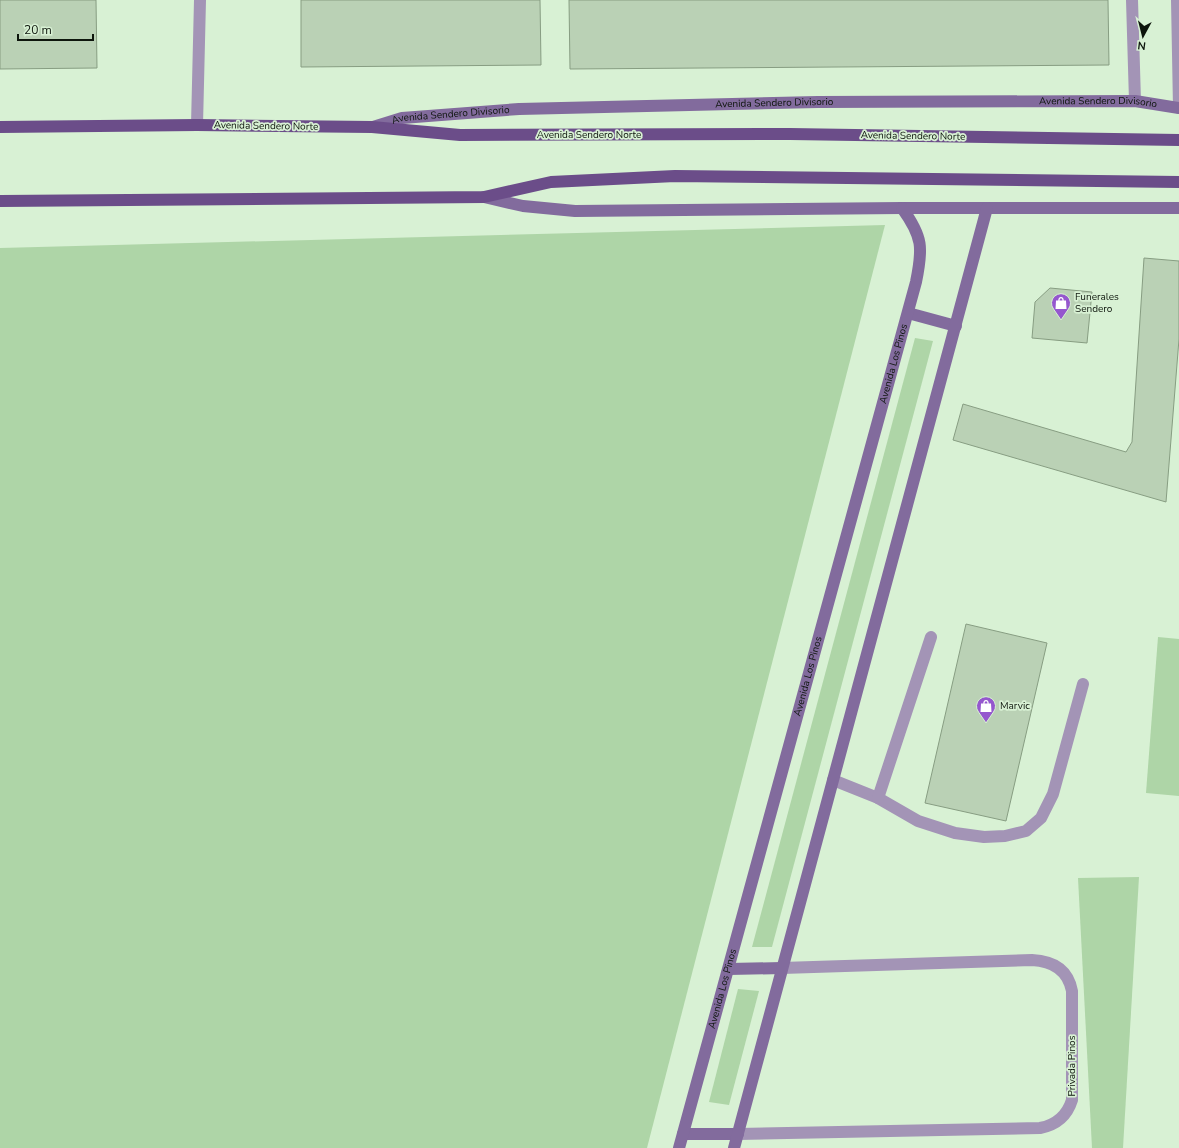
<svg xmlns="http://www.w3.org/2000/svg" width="1179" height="1148" font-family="'Nunito Sans',sans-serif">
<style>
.green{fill:#aed5a7}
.building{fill:#bad1b5;stroke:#879d82}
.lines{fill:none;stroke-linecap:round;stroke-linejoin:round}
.lane{stroke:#a394b6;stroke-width:12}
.street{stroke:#a394b6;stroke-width:12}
.secondary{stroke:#826b9d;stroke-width:12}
.primary{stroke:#6b4d89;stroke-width:12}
.labels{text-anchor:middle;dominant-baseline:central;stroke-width:3.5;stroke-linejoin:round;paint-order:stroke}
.street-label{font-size:10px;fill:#0d150c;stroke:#d8f1d4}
.poi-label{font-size:10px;fill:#0d150c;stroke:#d8f1d4;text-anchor:start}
</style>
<rect width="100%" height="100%" fill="#d8f1d4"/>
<g class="green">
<polygon points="885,225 647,1148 0,1148 0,248"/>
<polygon points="915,338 933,341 772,947 752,947"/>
<polygon points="1158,637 1179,639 1179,796 1146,793"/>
<polygon points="1139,877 1123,1148 1092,1148 1078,878"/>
<polygon points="738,989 759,991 729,1105 709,1102"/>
</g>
<g class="building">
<polygon points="0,0 96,0 97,68 0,69"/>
<polygon points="301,0 540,0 541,65 301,67"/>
<polygon points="569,0 1108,0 1109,65 570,69"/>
<polygon points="1144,258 1179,261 1179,339 1166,502 953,440 963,404 1126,452 1132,442"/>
<polygon points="1050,288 1092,292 1087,343 1032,338 1035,302"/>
<polygon points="966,624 1047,643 1006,821 925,803"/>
</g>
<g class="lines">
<g class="lane">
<polyline points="1132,0 1135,101"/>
<polyline points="1177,0 1179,108"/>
<polyline points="197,125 200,0"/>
<polyline points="833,780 878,798 918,821 955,833 984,837 1005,836 1026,831 1041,818 1053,794 1083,684"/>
<polyline points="878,798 931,637"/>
</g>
<path class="street" d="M738,1134L1040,1128C1056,1125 1067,1116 1072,1100V991C1068,970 1053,961 1032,960L782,968"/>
<g class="secondary">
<path id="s1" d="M373,127L402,118L519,109L818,102L1135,101L1179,108"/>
<polyline points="484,197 523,206 575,211 902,208 1179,208"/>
<polyline points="908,313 956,326"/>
<polyline points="729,969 782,968"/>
<polyline points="683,1134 738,1134"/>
<path id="s2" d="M679,1148L916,282C923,248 923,237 902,208"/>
<polyline points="734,1148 987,208"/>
</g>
<g class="primary">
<polyline points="0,127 197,125 372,127 460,135 790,134 1179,140"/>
<polyline points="0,201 484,197 551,182 675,176 1179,182"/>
</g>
</g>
<defs>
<g id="shop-pin" transform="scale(1)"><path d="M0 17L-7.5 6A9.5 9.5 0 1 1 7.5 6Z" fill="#9557ce" stroke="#d8f1d4"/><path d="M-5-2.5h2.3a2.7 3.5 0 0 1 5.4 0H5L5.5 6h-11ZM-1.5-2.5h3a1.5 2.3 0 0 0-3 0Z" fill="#fff"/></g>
</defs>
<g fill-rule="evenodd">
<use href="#shop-pin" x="1061" y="303"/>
<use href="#shop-pin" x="986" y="706"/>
</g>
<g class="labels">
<g class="street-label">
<text stroke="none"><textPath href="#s1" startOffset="403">Avenida Sendero Divisorio</textPath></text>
<text stroke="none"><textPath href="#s1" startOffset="727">Avenida Sendero Divisorio</textPath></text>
<text stroke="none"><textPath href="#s1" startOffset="79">Avenida Sendero Divisorio</textPath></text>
<text transform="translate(266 126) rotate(1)">Avenida Sendero Norte</text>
<text x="589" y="135">Avenida Sendero Norte</text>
<text transform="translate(913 136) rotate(1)">Avenida Sendero Norte</text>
<text stroke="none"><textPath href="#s2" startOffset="813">Avenida Los Pinos</textPath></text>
<text stroke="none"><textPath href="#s2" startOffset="489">Avenida Los Pinos</textPath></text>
<text stroke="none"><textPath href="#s2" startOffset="165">Avenida Los Pinos</textPath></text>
<text transform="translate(1072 1066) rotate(-90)">Privada Pinos</text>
</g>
<g class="poi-label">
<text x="1075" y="297">Funerales<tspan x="1075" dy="12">Sendero</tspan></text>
<text x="1000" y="706">Marvic</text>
</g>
</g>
<g transform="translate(1143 36) rotate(187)" stroke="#d8f1d4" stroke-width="3" paint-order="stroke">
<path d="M0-3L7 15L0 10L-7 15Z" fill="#0d150c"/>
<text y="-6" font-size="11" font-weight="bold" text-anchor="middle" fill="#0d150c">N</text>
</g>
<path d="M18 34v6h75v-6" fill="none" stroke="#0d150c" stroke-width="2"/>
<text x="24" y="34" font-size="12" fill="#0d150c" stroke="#d8f1d4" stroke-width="3" paint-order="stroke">20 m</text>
</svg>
